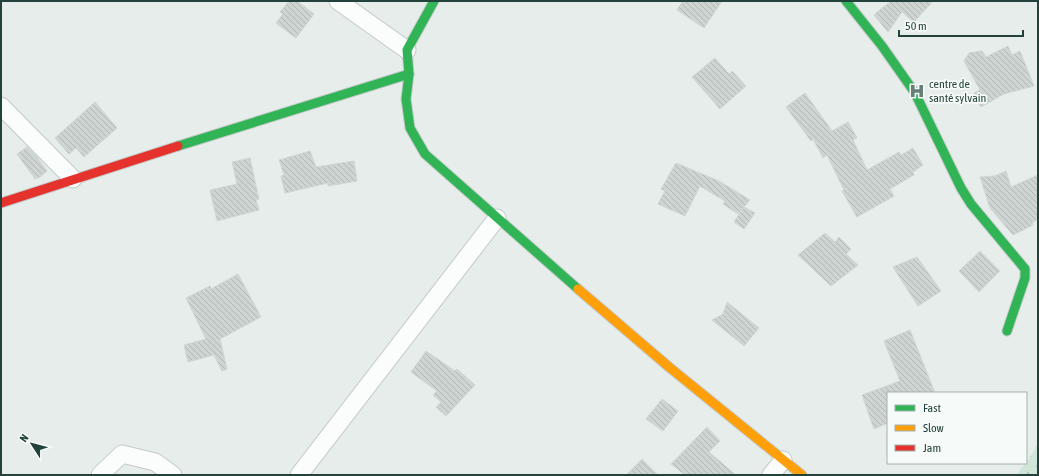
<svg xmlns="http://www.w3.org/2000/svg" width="1039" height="476" font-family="'Asap Condensed',sans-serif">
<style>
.forest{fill:url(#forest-firs)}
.building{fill:url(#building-back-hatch);stroke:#d0d6d3}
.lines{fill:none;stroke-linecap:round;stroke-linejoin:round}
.street-casing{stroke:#c4cac8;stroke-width:19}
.fast-casing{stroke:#c3cac8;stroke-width:11}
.slow-casing{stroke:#c3cac8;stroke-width:11}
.jam-casing{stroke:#c3cac8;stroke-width:11}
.street{stroke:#fbfcfc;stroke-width:17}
.fast{stroke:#30b455;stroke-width:9}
.slow{stroke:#ff9f0a;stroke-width:9}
.jam{stroke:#e5322d;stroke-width:9}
.labels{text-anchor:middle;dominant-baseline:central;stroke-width:3.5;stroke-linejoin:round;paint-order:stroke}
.poi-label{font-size:12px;fill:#23423b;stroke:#f6fbf9;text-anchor:start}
</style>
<defs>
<pattern id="forest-firs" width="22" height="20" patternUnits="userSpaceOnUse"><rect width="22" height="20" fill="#d0e6d8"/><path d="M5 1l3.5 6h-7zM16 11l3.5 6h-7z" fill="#b2c6ba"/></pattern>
<pattern id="building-back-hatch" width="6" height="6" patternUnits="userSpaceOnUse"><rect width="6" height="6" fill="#ced4d2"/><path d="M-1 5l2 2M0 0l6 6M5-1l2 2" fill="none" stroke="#b1b7b5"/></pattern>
</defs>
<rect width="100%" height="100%" fill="#e7edea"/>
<polygon class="forest" points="1038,444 1038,475 1016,475 1026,463"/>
<g class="building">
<polygon points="289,1 297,1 314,14 296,38 276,23 283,14 280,12"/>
<polygon points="683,1 722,1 704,28 677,10"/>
<polygon points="889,1 933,1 914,22 902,12 888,32 874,15 877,12 890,2"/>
<polygon points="1008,46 1012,55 1020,51 1034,86 1004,94 981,107 974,93 980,90 964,61 969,53 982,51 986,57"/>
<polygon points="715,58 729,74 732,71 746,86 720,109 692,77"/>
<polygon points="805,93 832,131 848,122 857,138 853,140 867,170 899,152 901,155 913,148 923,165 913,172 914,175 890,189 894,196 857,217 842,191 844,190 827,155 823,158 813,139 811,141 786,107"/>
<polygon points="95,102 117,128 84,157 76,148 69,154 55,138"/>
<polygon points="27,147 37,157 47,171 40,177 35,179 17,154"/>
<polygon points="310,151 316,167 354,161 357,181 328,186 328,183 285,193 281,176 284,175 279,160"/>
<polygon points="250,158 259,199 256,200 259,210 217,221 210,190 237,184 232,162"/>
<polygon points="676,163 719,181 750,200 744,207 755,213 744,229 734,222 743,208 738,214 723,204 725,201 700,186 685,216 658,204 665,191 661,189"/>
<polygon points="1006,171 1011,187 1038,175 1038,219 1032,223 1033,225 1013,235 990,208 980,177 995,176"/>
<polygon points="825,233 835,242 839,237 851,249 846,254 858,265 831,286 798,255"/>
<polygon points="980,251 1000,271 979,292 959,271"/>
<polygon points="917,257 941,291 918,306 893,267"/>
<polygon points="238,274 261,317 220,339 227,369 222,371 214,355 188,362 184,345 206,339 186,298 210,286 211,289"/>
<polygon points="727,302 759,328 744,346 712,320 723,314"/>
<polygon points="910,330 935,393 888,393 888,423 874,429 862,395 900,381 884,341"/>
<polygon points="426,351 455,371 457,369 475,385 446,416 436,407 441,402 433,395 437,391 411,372"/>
<polygon points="662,399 678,411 663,431 646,419"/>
<polygon points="707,427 720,441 709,452 736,475 685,475 671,464"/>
<polygon points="642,459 658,475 626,475"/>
</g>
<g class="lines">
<g class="street-casing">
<g id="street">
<polyline points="338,1 407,50"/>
<polyline points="1,106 73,179"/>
<polyline points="100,475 122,454 155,462 173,475"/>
<polyline points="299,475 497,218"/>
<polyline points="771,475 783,460"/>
</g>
</g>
<g class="fast-casing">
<g id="fast">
<polyline points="434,1 407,50 409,74 406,99 410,128 425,154 578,289"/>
<polyline points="846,1 882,46 915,93 961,188 971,204 1025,269 1025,278 1007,331"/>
<polyline points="178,146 409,74"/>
</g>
</g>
<g class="slow-casing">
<polyline id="slow" points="578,289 669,367 802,475"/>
</g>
<g class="jam-casing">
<polyline id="jam" points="1,203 178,146"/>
</g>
<use href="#street" class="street"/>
<use href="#fast" class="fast"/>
<use href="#slow" class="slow"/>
<use href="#jam" class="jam"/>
</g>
<defs>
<g id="hospital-bare" transform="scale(1.2)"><path d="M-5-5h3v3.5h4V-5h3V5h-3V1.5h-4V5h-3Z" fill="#687e78" stroke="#f6fbf9" stroke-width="2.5" paint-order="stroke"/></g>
</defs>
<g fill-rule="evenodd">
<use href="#hospital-bare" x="917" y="91"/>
</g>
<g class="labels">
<g class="poi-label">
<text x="929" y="84">centre de<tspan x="929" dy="14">santé sylvain</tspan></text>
</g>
</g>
<rect width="1039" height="476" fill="none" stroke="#23423b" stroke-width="4"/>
<rect x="887" y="392" width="140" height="72" fill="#f6fbf9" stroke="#a2b1ad"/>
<rect x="895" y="405" width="20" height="6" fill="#30b455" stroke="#a2b1ad"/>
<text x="923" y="412" font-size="12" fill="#23423b">Fast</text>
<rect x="895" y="425" width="20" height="6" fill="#ff9f0a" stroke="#a2b1ad"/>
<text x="923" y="432" font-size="12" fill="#23423b">Slow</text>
<rect x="895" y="445" width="20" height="6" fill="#e5322d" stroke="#a2b1ad"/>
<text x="923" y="452" font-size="12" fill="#23423b">Jam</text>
<g transform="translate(32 444) rotate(306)" stroke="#f6fbf9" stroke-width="3" paint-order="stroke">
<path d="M0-3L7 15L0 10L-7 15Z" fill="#23423b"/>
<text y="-6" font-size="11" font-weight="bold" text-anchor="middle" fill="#23423b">N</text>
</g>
<path d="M899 30v6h124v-6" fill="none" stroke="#23423b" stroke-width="2"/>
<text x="905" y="30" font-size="12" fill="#23423b" stroke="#f6fbf9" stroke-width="3" paint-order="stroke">50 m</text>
</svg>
